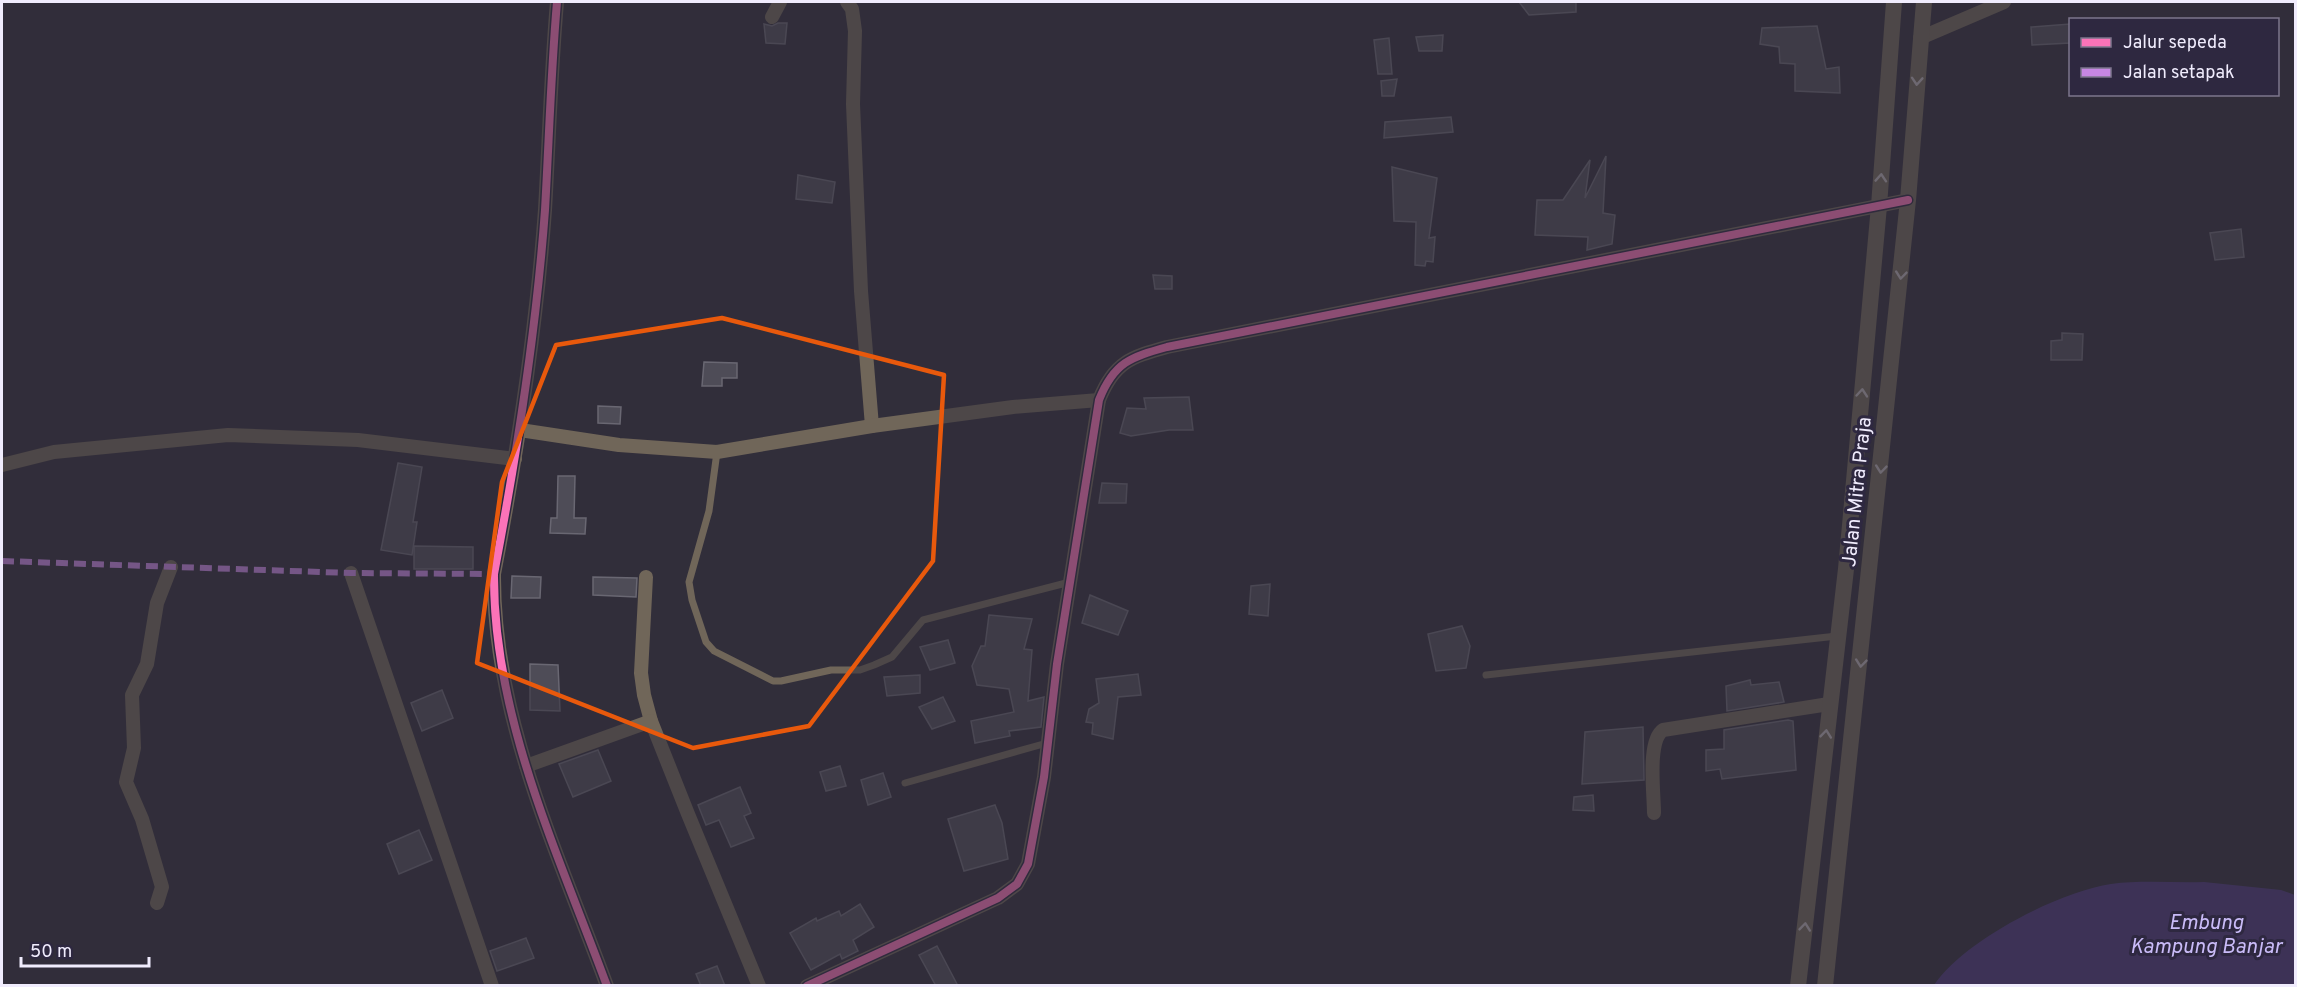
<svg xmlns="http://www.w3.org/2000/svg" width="2297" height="987" font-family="Overpass,sans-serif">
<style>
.water{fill:#4c3979}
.building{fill:#4e4c57;stroke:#696772;stroke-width:1.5}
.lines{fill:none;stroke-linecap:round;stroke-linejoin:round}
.service{stroke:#706659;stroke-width:7}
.minor{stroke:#706659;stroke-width:14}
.tertiary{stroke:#706659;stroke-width:16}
.quiet{stroke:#c787e3;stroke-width:6;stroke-dasharray:12 6;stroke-linecap:butt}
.cycleway-casing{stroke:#2e2840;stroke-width:11}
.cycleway{stroke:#fb73b8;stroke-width:8}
.oneway{stroke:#b6b0b3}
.marked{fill:none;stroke:#e8590c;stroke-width:4.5;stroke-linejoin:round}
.labels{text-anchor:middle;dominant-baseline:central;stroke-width:6;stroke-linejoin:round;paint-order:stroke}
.street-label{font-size:20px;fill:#f0ecfd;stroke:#2e2840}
.water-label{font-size:21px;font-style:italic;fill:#c9bbf7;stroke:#2e2840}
</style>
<rect width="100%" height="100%" fill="#312e3a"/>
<path class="water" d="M2204,882L2281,890L2295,895V985H1934C1963,941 2058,892 2111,884C2141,880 2174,883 2204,882Z"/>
<g class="building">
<polygon points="1519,2 1576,2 1576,12 1529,15"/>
<polygon points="778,23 787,23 785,44 766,43 764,24 772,26"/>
<polygon points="2070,24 2070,43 2032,45 2031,27"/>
<polygon points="1817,26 1826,69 1839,67 1840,93 1795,91 1795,64 1780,63 1779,47 1760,44 1762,28"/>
<polygon points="1443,35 1442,51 1419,51 1416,37"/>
<polygon points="1389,38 1392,74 1378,74 1374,40"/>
<polygon points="1397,79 1394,96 1382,96 1381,81"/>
<polygon points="1451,117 1453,132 1384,138 1385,122"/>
<polygon points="1606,156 1603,213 1615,215 1612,244 1587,250 1588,237 1535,235 1537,200 1563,200 1590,160 1585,198"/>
<polygon points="1392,167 1437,178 1429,238 1435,237 1433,262 1426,261 1425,266 1415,265 1416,222 1394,221"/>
<polygon points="798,175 835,182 832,203 796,199"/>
<polygon points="2241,229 2244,257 2215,260 2210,233"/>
<polygon points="1153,275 1172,276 1172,289 1155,289"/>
<polygon points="2062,333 2083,334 2082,360 2051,360 2051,341 2062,340"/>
<polygon points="704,362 737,363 737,378 722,378 722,386 702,386"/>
<polygon points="1189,397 1193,430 1169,430 1131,436 1120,433 1127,408 1146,409 1144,398"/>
<polygon points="598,406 621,407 620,424 598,423"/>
<polygon points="398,463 422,467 413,522 417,522 412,555 381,550"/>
<polygon points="558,476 575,476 574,518 586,518 585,534 550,533 551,518 557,518"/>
<polygon points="1102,483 1127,484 1126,503 1099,503"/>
<polygon points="414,546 473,547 473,569 414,569"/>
<polygon points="512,576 541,577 540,598 511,598"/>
<polygon points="593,577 637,578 636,597 593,595"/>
<polygon points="1270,584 1268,616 1249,614 1251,586"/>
<polygon points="1090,595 1128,611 1118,635 1082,623"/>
<polygon points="989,615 1032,619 1024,649 1032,650 1028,701 1044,697 1041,727 1009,731 1010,736 975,743 971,721 1014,712 1009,689 977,685 972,666 981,646 985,646"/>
<polygon points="1462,626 1470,646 1466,668 1436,671 1428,634"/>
<polygon points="948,640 955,663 930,670 920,647"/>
<polygon points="530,664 558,665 560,711 530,710"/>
<polygon points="1138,674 1141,695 1118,697 1113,739 1092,734 1093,723 1086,722 1089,709 1099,703 1096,679"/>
<polygon points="920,675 920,693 887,696 884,677"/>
<polygon points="1750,680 1751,685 1779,682 1784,702 1727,711 1726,686"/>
<polygon points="442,690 453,718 422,731 411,703"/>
<polygon points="943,697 955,721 932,729 919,707"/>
<polygon points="1788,720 1793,721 1796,770 1722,779 1720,769 1706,771 1706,750 1724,749 1724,730"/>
<polygon points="1643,727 1644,780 1582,784 1585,732"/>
<polygon points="598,750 611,781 573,797 559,764"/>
<polygon points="840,766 846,786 826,791 820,772"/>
<polygon points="883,773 891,797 868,805 861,780"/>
<polygon points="740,787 751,813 744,816 754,838 731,847 719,820 706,825 698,805"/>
<polygon points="1593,795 1594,811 1573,810 1574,797"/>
<polygon points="995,805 1002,823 1008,859 964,871 948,819"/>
<polygon points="419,830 432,860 399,874 387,844"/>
<polygon points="860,904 874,927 853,940 858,951 842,959 840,954 811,970 790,933 816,918 817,921 839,911 841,916"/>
<polygon points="526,938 534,958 497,971 490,951"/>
<polygon points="937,946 958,986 936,986 919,955"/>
<polygon points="717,966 725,986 701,986 696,974"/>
</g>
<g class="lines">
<g class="service">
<polyline points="717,452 709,511 689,582 692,600 706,642 714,651 773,681 781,681 831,670 860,670 874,665 892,657 923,620 1070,582"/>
<polyline points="1486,675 1837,636"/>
<polyline points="905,783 1047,743"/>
</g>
<g class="minor">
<path d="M557,2C551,71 549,140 545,210C536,333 517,454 494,574C493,718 558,853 607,986"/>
<polyline points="847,2 852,9 855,31 853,104 861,291 872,426"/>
<polyline points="772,17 780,2"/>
<polyline points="1920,38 2004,2"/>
<polyline points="520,430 619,445 717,452 872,426 1013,407 1099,400"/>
<polyline points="2,465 54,452 228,435 358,440 515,459"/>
<polyline points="351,573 492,986"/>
<polyline points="646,577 641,673 644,695 651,721 688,814 759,986"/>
<polyline points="526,766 651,721"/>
<path d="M1654,813C1654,793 1647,741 1663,730L1829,704"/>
<polyline points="157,903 162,887 142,819 126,782 134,748 132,695 147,664 157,603 171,567"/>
<path d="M807,986L998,898L1017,884L1028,864L1044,777L1057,664L1099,400C1114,362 1131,357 1167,347L1908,200"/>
</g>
<g class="tertiary">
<polyline points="1798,986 1846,569 1879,206 1894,2"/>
<polyline points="1825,986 1908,200 1924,2"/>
</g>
<polyline class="quiet" points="2,561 351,573 494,574"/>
<g class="cycleway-casing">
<g id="cycleway">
<path d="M557,2C551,71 549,140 545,210C536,333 517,454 494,574C493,718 558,853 607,986"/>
<path d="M807,986L998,898L1017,884L1028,864L1044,777L1057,664L1099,400C1114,362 1131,357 1167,347L1908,200"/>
</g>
</g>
<use href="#cycleway" class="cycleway"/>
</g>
<defs><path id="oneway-chevron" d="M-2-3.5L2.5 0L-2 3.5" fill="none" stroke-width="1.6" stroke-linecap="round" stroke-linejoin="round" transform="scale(1.5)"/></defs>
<g class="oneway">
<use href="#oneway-chevron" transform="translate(1917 81) rotate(94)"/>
<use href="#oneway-chevron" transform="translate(1881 178) rotate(-86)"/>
<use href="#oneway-chevron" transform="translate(1901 275) rotate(96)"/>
<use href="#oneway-chevron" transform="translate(1862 393) rotate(-85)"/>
<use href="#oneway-chevron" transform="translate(1881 469) rotate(96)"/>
<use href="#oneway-chevron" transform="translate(1861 663) rotate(96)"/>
<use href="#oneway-chevron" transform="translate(1826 734) rotate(-84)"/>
<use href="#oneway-chevron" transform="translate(1805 927) rotate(-84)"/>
</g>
<path d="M0 0H2297V987H0ZM722,318L944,375L933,561L809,726L693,748L477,663L502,482L556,345Z" fill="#312e3a" fill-opacity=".55" fill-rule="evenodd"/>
<path class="marked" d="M722,318L944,375L933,561L809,726L693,748L477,663L502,482L556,345Z"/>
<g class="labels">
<g class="street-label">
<text transform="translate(1858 492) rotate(-84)">Jalan Mitra Praja</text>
</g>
<g class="water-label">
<text x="2206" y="923">Embung<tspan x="2206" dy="24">Kampung Banjar</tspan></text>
</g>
</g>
<rect width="2297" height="987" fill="none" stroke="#f0ecfd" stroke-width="6"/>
<rect x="2069" y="18" width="210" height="78" fill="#2e2840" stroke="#7c768c" stroke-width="1.5"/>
<rect x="2081" y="38" width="30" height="9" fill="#fb73b8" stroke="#7c768c" stroke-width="1.5"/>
<text x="2123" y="48" font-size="18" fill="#f0ecfd">Jalur sepeda</text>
<rect x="2081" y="68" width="30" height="9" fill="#c787e3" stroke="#7c768c" stroke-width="1.5"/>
<text x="2123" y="78" font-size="18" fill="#f0ecfd">Jalan setapak</text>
<path d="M21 957v9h128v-9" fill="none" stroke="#f0ecfd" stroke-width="3"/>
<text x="30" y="957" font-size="18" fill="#f0ecfd" stroke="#2e2840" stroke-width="4.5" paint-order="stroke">50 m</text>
</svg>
